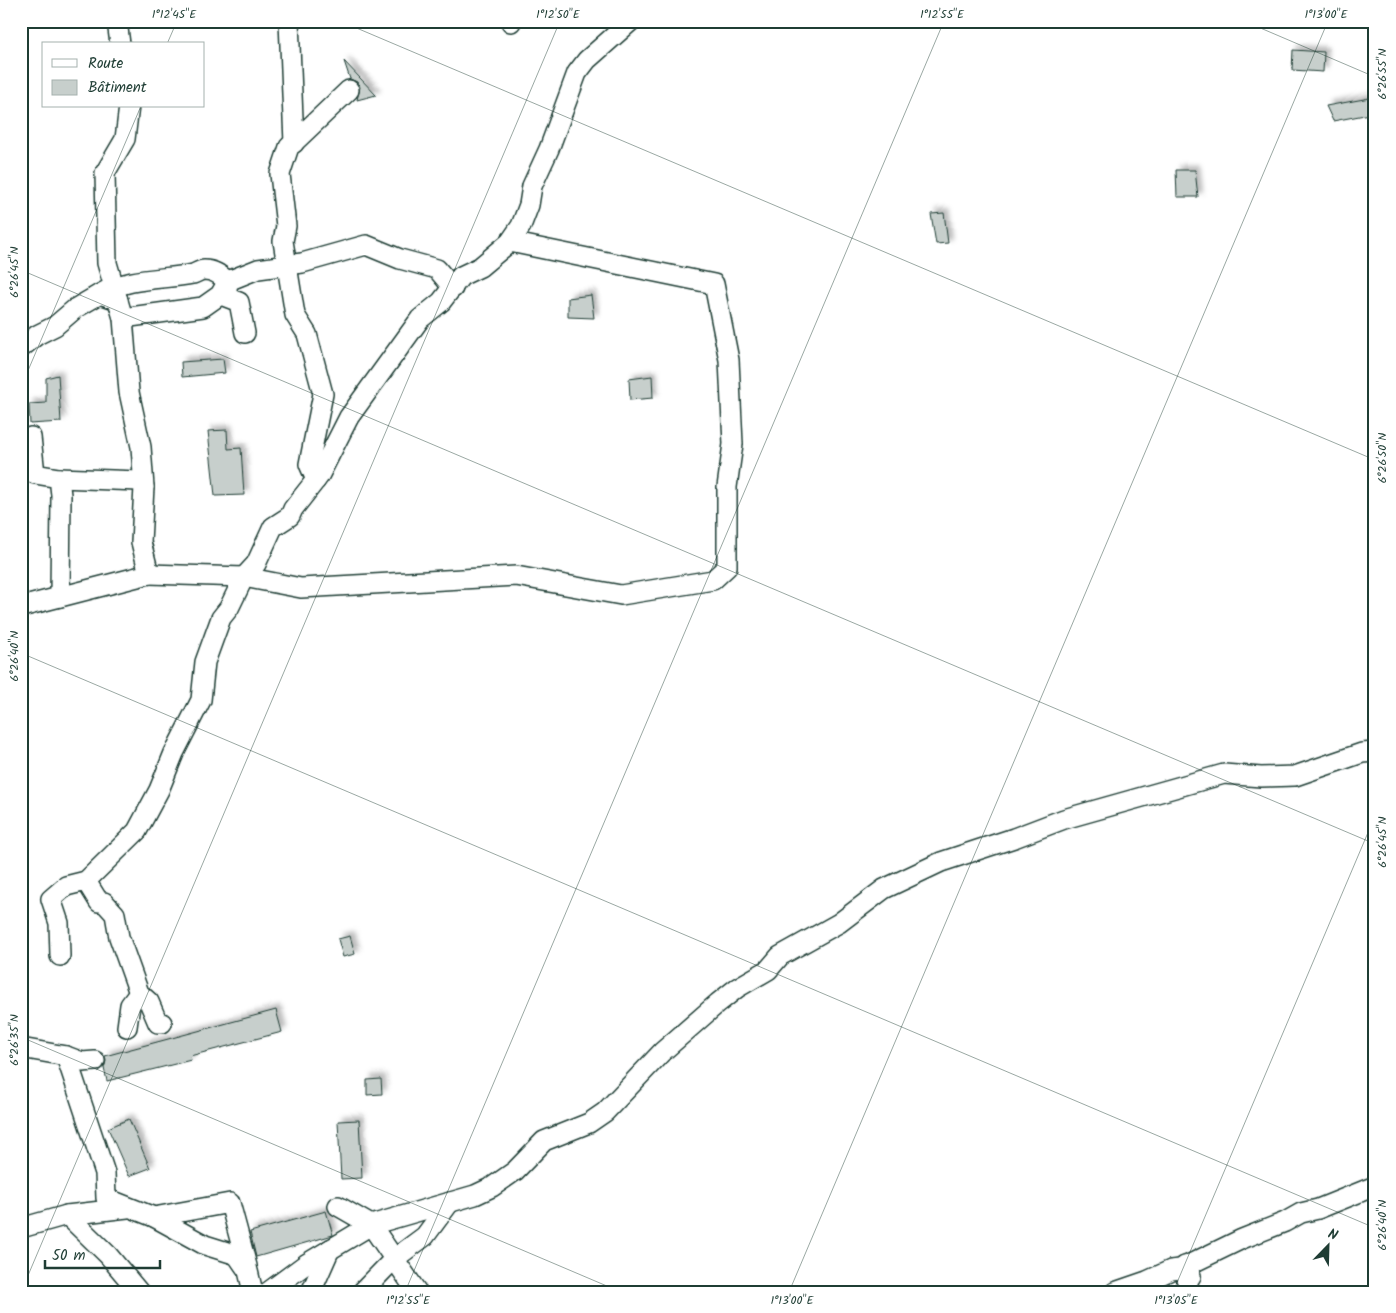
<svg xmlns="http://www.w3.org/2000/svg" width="1396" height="1313" font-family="Kalam,sans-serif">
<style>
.building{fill:#c7cfcc;stroke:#1f3d34;filter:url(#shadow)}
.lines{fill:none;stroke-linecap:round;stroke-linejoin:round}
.minor-casing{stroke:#1f3d34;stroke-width:22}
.minor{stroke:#fff;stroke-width:19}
.ticks{fill:none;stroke:#1f3d34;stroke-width:1;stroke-opacity:0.45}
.neatline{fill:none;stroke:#1f3d34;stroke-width:2}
.ticks-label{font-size:12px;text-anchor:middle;fill:#1f3d34}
</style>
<defs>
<filter id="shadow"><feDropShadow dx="4.5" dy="-4.5" stdDeviation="2.5" flood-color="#0004"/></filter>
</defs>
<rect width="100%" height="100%" fill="#fff"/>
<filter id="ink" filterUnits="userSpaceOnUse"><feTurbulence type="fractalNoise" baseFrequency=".02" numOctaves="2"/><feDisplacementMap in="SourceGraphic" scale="10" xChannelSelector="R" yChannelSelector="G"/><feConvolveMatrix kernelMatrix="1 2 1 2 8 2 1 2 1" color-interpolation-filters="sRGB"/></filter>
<g filter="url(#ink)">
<g class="building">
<polygon points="1293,50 1324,52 1323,72 1292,70"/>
<polygon points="344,61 376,95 357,100 360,87 357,82 350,79"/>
<polygon points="1375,97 1375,113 1333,121 1326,106"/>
<polygon points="1176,170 1195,170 1198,197 1177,197"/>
<polygon points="944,213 948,243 936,244 931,214"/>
<polygon points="591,295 594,318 568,317 568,298"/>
<polygon points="223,359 225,373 182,377 181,362"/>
<polygon points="58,375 61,422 30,424 29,404 46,403 46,378"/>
<polygon points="652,376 653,398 630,400 629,379"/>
<polygon points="227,430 228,449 241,448 244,495 215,496 208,431"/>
<polygon points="350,936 355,954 343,957 338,939"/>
<polygon points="276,1010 282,1032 190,1056 191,1060 107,1081 104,1068 106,1061 105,1056"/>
<polygon points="381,1079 382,1094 367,1095 367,1080"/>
<polygon points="129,1119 150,1168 129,1176 108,1128"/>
<polygon points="359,1120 362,1178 341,1179 338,1121"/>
<polygon points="326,1211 333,1235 256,1257 250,1232"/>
</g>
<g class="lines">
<g class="minor-casing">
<g id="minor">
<polyline points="117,21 120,44"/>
<polyline points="289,21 294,143"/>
<polyline points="511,22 511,21"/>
<path d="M118,300L100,294C129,277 161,280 193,274C197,273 200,270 204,270C214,270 220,275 228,281L226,297L239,302L245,333"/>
<polyline points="123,318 203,307 220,295 228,281 258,269 302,263 366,245 400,259 437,269 453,288"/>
<polyline points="21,348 37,335 55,326 76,308 100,294"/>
<polyline points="31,437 35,474 59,478 61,495 60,597"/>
<polyline points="59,478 139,481 144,487"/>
<polyline points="316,480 309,464 323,394 307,334 295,315 283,241 286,226 280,174 289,147 349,90"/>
<polyline points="149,574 244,577 301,588 516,576 621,595 713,580 727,567 727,487 733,444 729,360 714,284 510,242"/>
<polyline points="21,607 149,574 141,542 144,487 141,447 129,392 123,318 107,263 105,173 125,139 129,106"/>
<polyline points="86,881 99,902 104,902 115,914 119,937 139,993 149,1002 158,1023 162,1023"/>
<polyline points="60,956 59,923 51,899 66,886 86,881 137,831 159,790 174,753 201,700 205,662 221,618 229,608 244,577 256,564 273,527 290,516 293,509 319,476 349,417 420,319 441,302 461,276 480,267 510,242 521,226 529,205 532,186 549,149 577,73 587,60 631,21"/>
<polyline points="127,1027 130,1005 139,993"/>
<polyline points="21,1048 66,1056"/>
<polyline points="95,1061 82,1062 66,1056 105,1173 106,1198 154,1217 205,1245 237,1255 248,1271 253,1292"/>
<polyline points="338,1206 371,1225 475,1195 492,1187 515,1171 544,1141 589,1123 605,1112 662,1052 718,1003 737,988 768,970 780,956 839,923 884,889 941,862 1014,838 1064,819 1224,774 1261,777 1295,776 1362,753 1375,752"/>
<polyline points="67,1215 108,1255 139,1292"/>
<polyline points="154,1217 230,1203 247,1266"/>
<polyline points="21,1228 67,1215 127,1208"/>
<polyline points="1185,1266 1191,1276 1187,1282 1190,1292"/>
<polyline points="268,1292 306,1264 371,1225 417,1292"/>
<polyline points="311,1292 330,1249"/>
<polyline points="362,1292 394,1259 425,1236 450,1202"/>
<polyline points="1115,1292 1147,1281 1171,1270 1180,1269 1242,1239 1285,1222 1301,1213 1318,1209 1375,1186"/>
</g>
</g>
<use href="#minor" class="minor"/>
</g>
</g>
<path class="ticks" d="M340,21L1375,460M1244,21L1375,77M167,44L177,21M21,270L1375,844M21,387L141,106M21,653L1375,1228M21,1037L621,1292M21,1292L560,21M405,1292L944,21M789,1292L1328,21M1173,1292L1375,816"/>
<rect width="1396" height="1313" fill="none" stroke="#fff" stroke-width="55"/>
<rect x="42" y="42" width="162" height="65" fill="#ffffff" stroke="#a5b1ae"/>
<rect x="52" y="59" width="25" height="8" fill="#ffffff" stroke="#a5b1ae"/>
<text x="88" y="68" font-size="15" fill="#1f3d34">Route</text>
<rect x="52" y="80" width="25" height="15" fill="#c7cfcc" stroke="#a5b1ae"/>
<text x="88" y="92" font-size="15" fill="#1f3d34">Bâtiment</text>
<g transform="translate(1328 1246) rotate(23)" stroke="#ffffff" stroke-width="4" paint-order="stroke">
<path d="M0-4L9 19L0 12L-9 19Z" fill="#1f3d34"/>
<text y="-8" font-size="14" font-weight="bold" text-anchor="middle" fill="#1f3d34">N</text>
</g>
<path d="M45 1260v8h115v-8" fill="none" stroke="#1f3d34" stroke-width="2.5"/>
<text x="52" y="1260" font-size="15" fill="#1f3d34" stroke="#ffffff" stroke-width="4" paint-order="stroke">50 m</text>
<rect x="28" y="28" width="1340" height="1258" class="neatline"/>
<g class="ticks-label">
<text x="174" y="18">1°12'45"E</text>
<text x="558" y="18">1°12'50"E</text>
<text x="942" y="18">1°12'55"E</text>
<text x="1326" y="18">1°13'00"E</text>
<text transform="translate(1382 74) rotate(-90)" y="4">6°26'55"N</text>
<text transform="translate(14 272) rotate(-90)" y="4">6°26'45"N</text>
<text transform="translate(1382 458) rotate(-90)" y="4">6°26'50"N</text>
<text transform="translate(14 656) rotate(-90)" y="4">6°26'40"N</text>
<text transform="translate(1382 842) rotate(-90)" y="4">6°26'45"N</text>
<text transform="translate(14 1040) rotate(-90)" y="4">6°26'35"N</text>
<text transform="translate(1382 1225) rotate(-90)" y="4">6°26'40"N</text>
<text x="408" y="1304">1°12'55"E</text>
<text x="792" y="1304">1°13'00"E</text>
<text x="1176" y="1304">1°13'05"E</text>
</g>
</svg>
